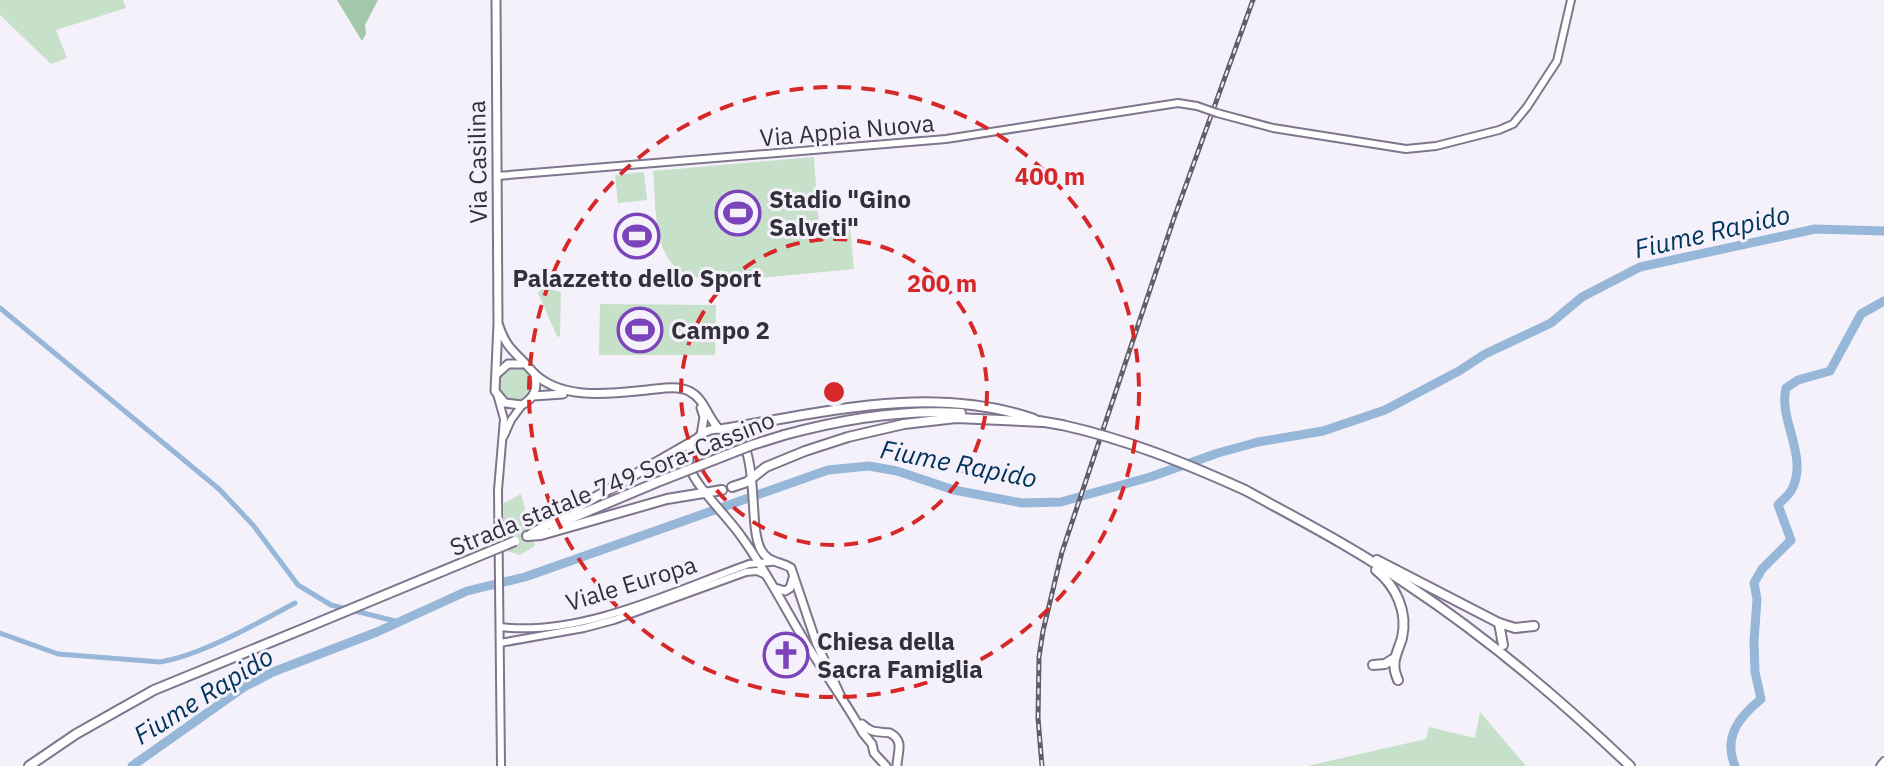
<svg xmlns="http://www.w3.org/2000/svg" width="1884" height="766" font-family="'IBM Plex Sans',sans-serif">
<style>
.green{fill:#c6e0ca}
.forest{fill:#a2c8a9}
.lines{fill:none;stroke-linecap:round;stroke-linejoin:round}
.canal{stroke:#96b7d8;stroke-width:5}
.river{stroke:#96b7d8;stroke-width:9}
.secondary-casing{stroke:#7f758c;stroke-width:10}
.primary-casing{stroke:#7f758c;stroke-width:11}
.highway-casing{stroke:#7f758c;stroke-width:12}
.secondary{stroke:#fff;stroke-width:6}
.primary{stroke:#fff;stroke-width:7}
.highway{stroke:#fff;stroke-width:8}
.rail-casing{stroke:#625e68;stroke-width:5}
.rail{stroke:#f5f1fb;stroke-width:2;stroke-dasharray:6;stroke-linecap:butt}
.secondary-bridge-casing{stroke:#7f758c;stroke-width:10;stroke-linecap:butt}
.highway-bridge-casing{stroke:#7f758c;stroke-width:12;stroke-linecap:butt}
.secondary-bridge{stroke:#fff;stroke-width:6}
.highway-bridge{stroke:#fff;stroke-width:8}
.ring{fill:none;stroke:#d62828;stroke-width:4;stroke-dasharray:14 10}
.labels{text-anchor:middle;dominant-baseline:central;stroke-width:6;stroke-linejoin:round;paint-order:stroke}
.street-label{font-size:24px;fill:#34303a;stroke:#f5f1fb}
.poi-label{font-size:24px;font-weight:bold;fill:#34303a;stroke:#f5f1fb;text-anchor:start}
.water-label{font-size:26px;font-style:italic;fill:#00335c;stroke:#f5f1fb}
.centre{fill:#d62828;stroke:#f5f1fb;stroke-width:4}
.ring-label{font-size:24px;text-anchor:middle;font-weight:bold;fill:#d62828;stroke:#f5f1fb;stroke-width:6;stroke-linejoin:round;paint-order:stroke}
</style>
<rect width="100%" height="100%" fill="#f5f1fb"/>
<g class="green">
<polygon points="0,0 123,0 126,8 56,30 67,58 51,64 0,15"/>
<path d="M814,157L819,228L850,226L854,269L729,281L728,279C716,279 702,280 691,276C650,262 657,205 653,171Z"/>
<polygon points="644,172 647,200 618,203 615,175"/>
<polygon points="645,215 648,255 629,256 626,216"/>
<polygon points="544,287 561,292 560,337 557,336 538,293"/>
<polygon points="600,304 716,305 715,355 599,355"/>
<circle cx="517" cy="384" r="18"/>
<polygon points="521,494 535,546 520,555 504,550 504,503"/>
<polygon points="1480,712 1526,766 1307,766 1426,739 1429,727 1475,738"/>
</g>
<polygon class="forest" points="337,0 378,0 365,25 366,34 362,41"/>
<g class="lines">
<g class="canal">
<polyline points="0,308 219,489 253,525 298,585 331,605 399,622"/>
<path d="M0,633L58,654L160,662C200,656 258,623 295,603"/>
</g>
<g class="river">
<polyline points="132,766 244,687 273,672 377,632 467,591 525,577 828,470 869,466 897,471 954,490 1022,503 1061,502 1150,477 1218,453 1258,442 1323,431 1385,410 1459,371 1485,354 1551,323 1582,297 1640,267 1815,229 1884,231"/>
<path d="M1735,766C1723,737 1739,717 1761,699L1755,672L1754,641L1757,599L1754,583L1762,569L1791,540L1778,505C1782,500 1788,496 1791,491C1810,457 1778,421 1786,388L1798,380L1830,371L1861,314L1884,301"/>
</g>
<g class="secondary-casing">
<g id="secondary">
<polyline points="1217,113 1273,128 1406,149 1436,146 1499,130 1513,124 1527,107 1557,61 1571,0"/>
<polyline points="497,176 946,139 1178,103 1197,106"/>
<polyline points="497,394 504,419 498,490 501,766"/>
<polyline points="504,436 511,420 522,405"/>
<path d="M500,627C581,637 674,591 749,564L771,562"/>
<polyline points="500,643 584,628 614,620 746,572 757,571 766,575"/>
<polyline points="1880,766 1884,761"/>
</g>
</g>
<g class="primary-casing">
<g id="primary">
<path d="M496,0L498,324L495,391L505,403L522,405C534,398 538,389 535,376"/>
<path d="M499,326C507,350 516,352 531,370C558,401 609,394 647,390C660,389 676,385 689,391C705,399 707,417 719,429"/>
<polyline points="498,373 508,364 522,364"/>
<polyline points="533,396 563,394"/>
<polyline points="701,435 704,417 701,408"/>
<polyline points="775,588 785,591 790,588 793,578"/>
<path d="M841,697L816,642L791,568C780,561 768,563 761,550C745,520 766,428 718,429C699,429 685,449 690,468C696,487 728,517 741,536C765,569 783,605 804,640C823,671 845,701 863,733L872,744L874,753L886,766"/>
<path d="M862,724C872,734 877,731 890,733C905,741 897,753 897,766"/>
</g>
</g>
<g class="highway-casing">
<g id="highway">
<polyline points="1039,421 1062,425"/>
<path d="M723,429C825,412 933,384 1034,419"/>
<path d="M784,435C842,419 901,409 961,413"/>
<polyline points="732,487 747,482 766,467 805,451 848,437 904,424 956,418 1043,422"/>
<path d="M1245,490C1300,520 1356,549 1408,585C1488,638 1561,700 1630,766"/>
<polyline points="553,526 655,483"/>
<polyline points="531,534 697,439"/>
<polyline points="527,536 541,535 667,499 722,490"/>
<polyline points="1377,560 1499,623 1515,628 1534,626"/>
<path d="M1376,570C1396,586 1408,612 1402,638C1397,655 1390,662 1398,680"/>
<polyline points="1499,623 1503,645"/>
<polyline points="1373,665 1385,664 1393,659"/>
<polyline points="29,766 76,734 154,690 310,626"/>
</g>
</g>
<use href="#secondary" class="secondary"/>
<use href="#primary" class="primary"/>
<use href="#highway" class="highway"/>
<g class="rail-casing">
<polyline id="rail" points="1042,766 1038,718 1039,657 1043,631 1062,552 1174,218 1253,0"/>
</g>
<use href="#rail" class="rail"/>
<g class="secondary-bridge-casing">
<polyline id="secondary-bridge" points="1197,106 1217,113"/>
</g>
<g class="highway-bridge-casing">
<g id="highway-bridge">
<path d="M1062,425C1126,439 1185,463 1245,490"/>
<polyline points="655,483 752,445 784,435"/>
<polyline points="310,626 515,541"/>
</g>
</g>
<use href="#secondary-bridge" class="secondary-bridge"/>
<use href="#highway-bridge" class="highway-bridge"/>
</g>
<g class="ring">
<circle cx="834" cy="392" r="153"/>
<circle cx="834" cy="392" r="305"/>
</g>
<defs>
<g id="stadium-ring" transform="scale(2.3)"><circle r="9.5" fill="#f5f1fb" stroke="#7c44bb" stroke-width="1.5"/><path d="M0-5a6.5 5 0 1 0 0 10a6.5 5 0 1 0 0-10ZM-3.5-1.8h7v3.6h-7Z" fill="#7c44bb"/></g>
<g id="church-ring" transform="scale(2.3)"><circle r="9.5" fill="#f5f1fb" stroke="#7c44bb" stroke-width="1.5"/><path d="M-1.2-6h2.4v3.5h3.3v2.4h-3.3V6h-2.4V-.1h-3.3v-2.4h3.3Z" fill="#7c44bb"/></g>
</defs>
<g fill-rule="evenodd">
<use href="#stadium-ring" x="738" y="213"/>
<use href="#stadium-ring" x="637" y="236"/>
<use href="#stadium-ring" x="640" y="330"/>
<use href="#church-ring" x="786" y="655"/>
</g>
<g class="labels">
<g class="street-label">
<text transform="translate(847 130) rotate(-5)">Via Appia Nuova</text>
<text transform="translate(477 162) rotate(-91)">Via Casilina</text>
<text transform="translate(612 483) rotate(-22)">Strada statale 749 Sora-Cassino</text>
<text transform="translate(631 583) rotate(-17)">Viale Europa</text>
</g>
<g class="poi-label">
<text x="769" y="199">Stadio "Gino<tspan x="769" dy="28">Salveti"</tspan></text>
<text x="637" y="278" text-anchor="middle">Palazzetto dello Sport</text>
<text x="671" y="330">Campo 2</text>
<text x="817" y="641">Chiesa della<tspan x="817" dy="28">Sacra Famiglia</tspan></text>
</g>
<g class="water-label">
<text transform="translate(1712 231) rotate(-13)">Fiume Rapido</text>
<text transform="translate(959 463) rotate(11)">Fiume Rapido</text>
<text transform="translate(203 695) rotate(-32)">Fiume Rapido</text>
</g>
</g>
<circle cx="834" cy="392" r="12" class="centre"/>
<g class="ring-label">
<text x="1050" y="185">400 m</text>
<text x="942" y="292">200 m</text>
</g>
</svg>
